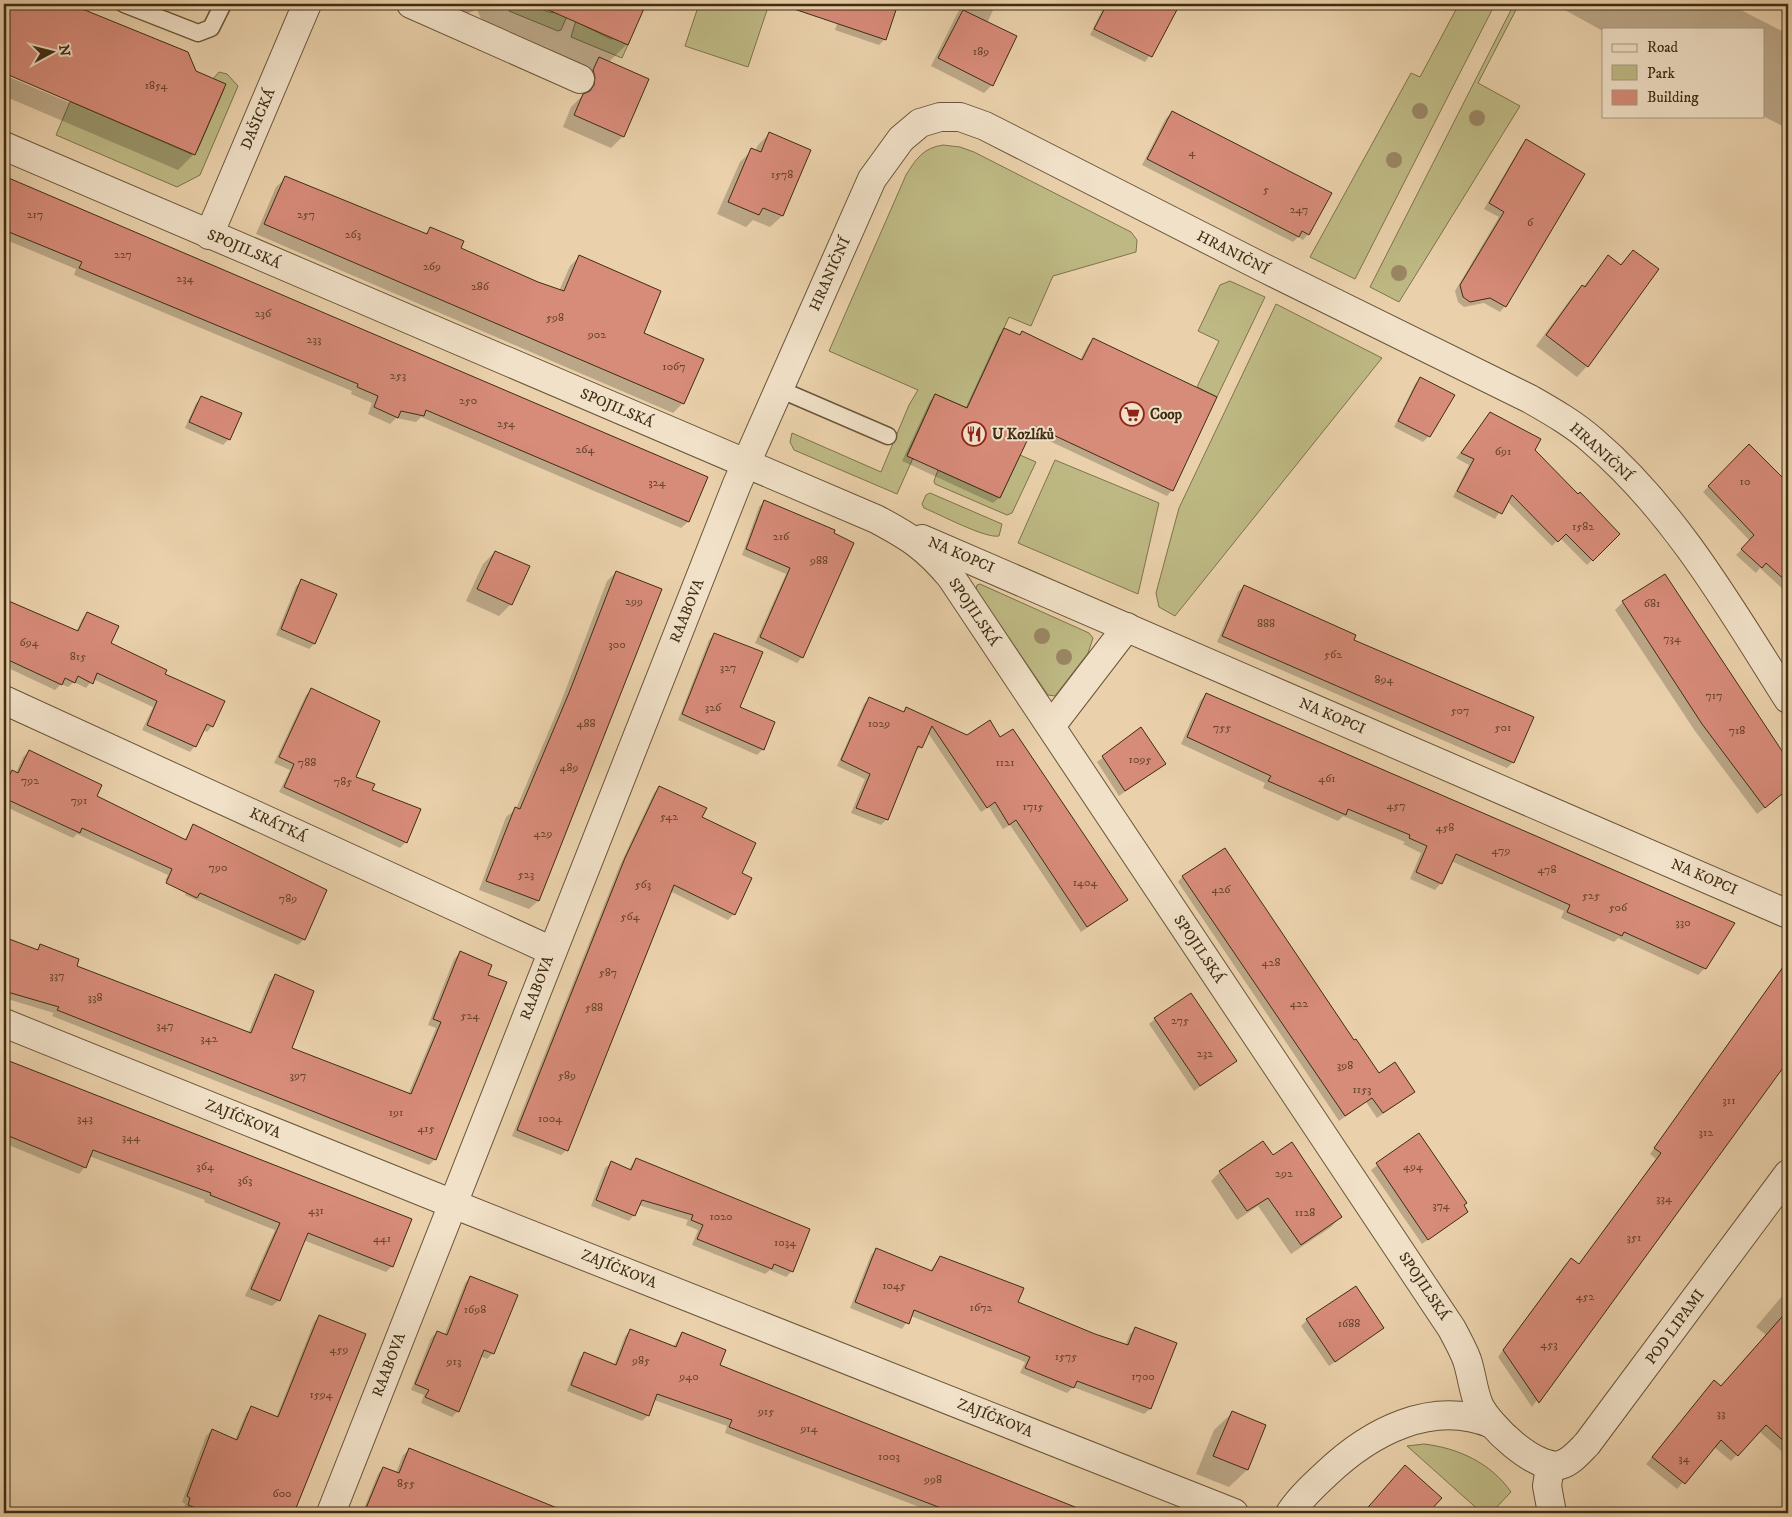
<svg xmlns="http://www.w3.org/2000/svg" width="1792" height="1517" font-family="'IM FELL DW Pica',serif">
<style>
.green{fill:#beb984;stroke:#7e734c}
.shadow{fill:#0003}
.building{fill:#d78b79;stroke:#3f2d13}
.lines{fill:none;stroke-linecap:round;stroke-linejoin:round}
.service-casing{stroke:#6a5639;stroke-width:19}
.minor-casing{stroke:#6a5639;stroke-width:30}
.service{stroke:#f1e1c8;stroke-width:16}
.minor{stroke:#f1e1c8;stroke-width:28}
.tree{fill:#9a8664}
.labels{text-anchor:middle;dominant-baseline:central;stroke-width:4;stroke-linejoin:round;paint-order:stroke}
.number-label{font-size:12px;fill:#65442c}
.street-label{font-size:15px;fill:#3f2d13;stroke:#f1e1c8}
.poi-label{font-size:15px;font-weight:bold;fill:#3f2d13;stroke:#f1e1c8;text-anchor:start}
</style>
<rect width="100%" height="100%" fill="#ead1ab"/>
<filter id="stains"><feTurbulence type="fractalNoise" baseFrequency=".004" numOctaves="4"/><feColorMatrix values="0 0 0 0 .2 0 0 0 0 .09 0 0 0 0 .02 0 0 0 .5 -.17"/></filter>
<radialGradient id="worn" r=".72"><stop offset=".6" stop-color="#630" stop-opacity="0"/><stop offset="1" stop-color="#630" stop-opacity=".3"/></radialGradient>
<g class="green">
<path d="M510,4C530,4 532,6 549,12C554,14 560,10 568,14L561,30L558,31L509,11Z"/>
<polygon points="699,4 769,4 748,67 685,46"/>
<polygon points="1459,4 1495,4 1355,279 1310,257 1411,73 1420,77"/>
<polygon points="1514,4 1519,4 1478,83 1520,106 1399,302 1370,287"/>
<polygon points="577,17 581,24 611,39 621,36 630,40 622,58 571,37"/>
<polygon points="219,72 227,74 238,86 200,175 177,187 56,135 70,102 191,154 197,151 224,89 222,83 213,79"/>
<path d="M943,145L960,147L974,152L1131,232L1137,240L1136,252L1053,276L1031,326L1009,317L967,408L935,394L907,455L913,458L897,494L794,450L790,442L792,433L881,472L909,405L918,390L829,351L906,175C916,159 923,148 943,145Z"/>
<polygon points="1230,281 1265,297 1217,397 1197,387 1219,341 1198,331 1220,285"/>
<polygon points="1276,304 1382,358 1175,616 1159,607 1156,593 1179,508"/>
<polygon points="1020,455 1036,462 1012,513 1007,515 935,484 934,481 938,470 1000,498"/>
<polygon points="1055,460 1159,503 1138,594 1018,543"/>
<path d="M930,493L1002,524L999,536C986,539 939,514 924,508L922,504L926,495Z"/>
<polygon points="980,584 1089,633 1093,638 1088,653 1055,696 1048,695 976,590 977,585"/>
<path d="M1424,1444C1458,1448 1491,1463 1511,1492L1491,1513H1482L1407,1446Z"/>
</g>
<g class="shadow">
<polygon points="4,4 67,4 187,53 194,154 178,170 4,96 4,75 188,153 188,151 4,72"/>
<polygon points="426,4 644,4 627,44 608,63 623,136 611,148 563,127 571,107 583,95 584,89 486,30 477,10 456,17"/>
<polygon points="844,4 897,4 885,39 879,45 835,30"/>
<polygon points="962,4 996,4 987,23 992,85 984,93 931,66"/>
<polygon points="1105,4 1168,4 1177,8 1164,35 1145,62 1090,35"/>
<polygon points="1554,4 1729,4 1788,34 1788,129 1763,116 1763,29 1603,29 1603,31"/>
<polygon points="1172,113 1308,234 1303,240 1298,237 1293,242 1142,165 1166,118"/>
<polygon points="769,134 810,151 782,216 770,227 753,220 746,227 717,214 740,162 752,150 755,151 758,145"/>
<polygon points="1526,141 1505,306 1500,312 1484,303 1464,307 1458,302 1455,291 1499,217 1484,209 1521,146"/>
<polygon points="4,178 706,477 688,522 681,528 421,417 416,422 396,418 390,424 368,414 372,403 351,394 352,391 74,275 76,269 4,239"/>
<polygon points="286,178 425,234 430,229 459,249 559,291 570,266 579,257 642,333 683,403 673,413 256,234 276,187"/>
<polygon points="1633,251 1587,366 1577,377 1536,346 1572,297 1583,287 1609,257 1620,265"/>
<polygon points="1005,329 1080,360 1088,345 1093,340 1172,490 1167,496 1030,432 999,498 993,503 902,461 930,401 936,395 965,409 999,335"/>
<polygon points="1420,379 1429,436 1423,442 1394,427 1415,384"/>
<polygon points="202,398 240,414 229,439 223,445 185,428 196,403"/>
<polygon points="1490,414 1618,534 1587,565 1560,538 1552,546 1507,501 1495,519 1453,497 1469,465 1456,458"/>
<polygon points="1749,446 1787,483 1788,481 1788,594 1760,568 1756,573 1736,555 1750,541 1703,492"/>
<polygon points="764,502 833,533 802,657 797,663 755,643 786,574 742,555 759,507"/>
<polygon points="4,541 8,543 4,553"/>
<polygon points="495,552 511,604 499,616 466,601 483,564"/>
<polygon points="616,572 661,590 538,901 529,909 479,890 506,817 516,809 561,702 607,581"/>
<polygon points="1665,576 1788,764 1788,789 1757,814 1695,731 1615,610 1623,602"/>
<polygon points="302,581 335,595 314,644 309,649 276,635 296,586"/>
<polygon points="1244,586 1353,641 1513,762 1507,768 1217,642 1238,592"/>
<polygon points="87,613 110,644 163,675 212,726 207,732 203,730 195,746 190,752 142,730 153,707 93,679 86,688 74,682 68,687 61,684 55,690 4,666 4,652 20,616 76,632 82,619"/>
<polygon points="714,634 739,708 763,749 757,755 678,720 709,640"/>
<polygon points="312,690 354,777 370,791 406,842 400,848 279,792 290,770 274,763 306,695"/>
<polygon points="1206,694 1705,968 1698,975 1618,938 1614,942 1561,918 1564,911 1451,861 1441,883 1435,890 1410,879 1421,853 1403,844 1405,842 1343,816 1338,821 1263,788 1265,783 1181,744 1200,701"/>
<polygon points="869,699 902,713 907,709 967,736 1000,738 1126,900 1081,932 1010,825 1003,829 989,807 981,812 928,733 921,747 914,752 887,819 881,825 851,813 865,779 837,766 864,704"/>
<polygon points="1141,729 1164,764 1119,796 1097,762"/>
<polygon points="29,751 96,796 184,840 194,826 304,939 298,945 185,895 187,890 165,880 168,875 77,834 73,838 4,806 4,783 13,771 16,773 23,757"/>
<polygon points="659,787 700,818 740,874 750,878 734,914 728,920 670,891 567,1150 561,1155 512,1136 620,865 654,793"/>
<polygon points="1183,876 1353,1042 1379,1075 1414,1092 1377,1118 1366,1102 1339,1121 1178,882"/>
<polygon points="4,938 35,951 40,946 75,966 248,1034 269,982 275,976 290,1049 408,1095 436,1028 428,1025 454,959 460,953 435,1159 429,1165 52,1016 54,1013 4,998"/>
<polygon points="1788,960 1788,1059 1532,1407 1498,1357 1565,1265 1571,1260 1579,1265 1656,1159 1650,1154"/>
<polygon points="1155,1019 1236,1061 1194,1091 1149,1024"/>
<polygon points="4,1060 410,1220 392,1266 386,1272 303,1240 279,1300 272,1306 245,1296 275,1230 204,1202 205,1200 89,1156 85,1167 79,1174 11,1146 4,1153"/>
<polygon points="1419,1135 1467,1212 1422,1244 1371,1170"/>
<polygon points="1272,1157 1340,1217 1331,1227 1291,1254 1258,1206 1237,1220 1211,1181 1220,1172"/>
<polygon points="636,1160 792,1271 786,1277 770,1270 765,1274 692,1245 698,1230 686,1225 688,1220 638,1205 634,1215 629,1221 591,1206 605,1168 611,1163 628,1170"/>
<polygon points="876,1250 930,1271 940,1257 1016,1303 1125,1346 1130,1334 1136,1328 1175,1343 1150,1409 1144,1414 1073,1387 1067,1393 1020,1373 1025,1362 911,1316 902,1329 850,1308 871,1255"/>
<polygon points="470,1278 493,1353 487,1359 480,1356 458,1411 452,1417 421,1403 424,1395 411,1390 431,1338 437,1332 444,1336 465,1283"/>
<polygon points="1788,1289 1788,1457 1759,1431 1731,1461 1714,1447 1677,1489 1646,1464 1708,1389 1720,1387 1766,1335 1756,1327"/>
<polygon points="319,1317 364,1335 293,1513 184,1513 185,1504 182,1502 206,1436 212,1430 235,1440 246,1413 252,1407 276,1418 314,1322"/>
<polygon points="1307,1320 1383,1328 1329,1366 1301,1326"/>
<polygon points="631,1330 673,1347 682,1333 719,1366 1087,1512 935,1513 725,1433 727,1426 654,1400 648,1415 642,1421 567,1391 579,1359 584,1353 614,1365 625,1336"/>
<polygon points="1232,1413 1264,1426 1247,1470 1229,1487 1196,1474 1214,1430"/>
<polygon points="409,1450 500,1486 488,1513 362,1513 378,1474 383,1468 396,1473 403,1455"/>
<polygon points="1440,1498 1426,1513 1374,1513 1368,1508"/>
</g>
<g class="building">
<polygon points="4,4 70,4 188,52 196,71 226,84 195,155 4,73"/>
<polygon points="535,4 646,4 628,45"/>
<polygon points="795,4 898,4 886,40 794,9"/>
<polygon points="1107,4 1180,4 1152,57 1094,29"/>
<polygon points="963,10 1017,36 993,86 938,58"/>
<polygon points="599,57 649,79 624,137 574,115 583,94 590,91 594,85 595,77 593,70"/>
<polygon points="1172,111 1332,193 1309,235 1302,231 1299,237 1147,159"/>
<polygon points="769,132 811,150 783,216 763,208 759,215 728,202 751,148 761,152"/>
<polygon points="1526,139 1585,174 1506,307 1490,298 1470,302 1463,297 1460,285 1504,212 1489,203"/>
<polygon points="4,176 708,477 689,522 426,410 424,416 401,411 398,418 374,407 378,396 357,387 358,384 79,268 82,262 4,230"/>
<polygon points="285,176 427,234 430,227 464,241 461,248 538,282 564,291 579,255 661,291 644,333 704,359 684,404 264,224"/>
<polygon points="1633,250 1659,269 1588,367 1546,335 1582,285 1585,287 1608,255 1621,265"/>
<polygon points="1004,328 1020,335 1022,331 1082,360 1093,338 1217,397 1173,491 1034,426 1000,498 907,456 935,394 967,408"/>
<polygon points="1420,377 1455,395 1430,437 1398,421"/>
<polygon points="201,396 242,413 230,440 189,422"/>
<polygon points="1490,412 1541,439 1535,450 1578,494 1580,492 1620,534 1593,561 1566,534 1558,542 1512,495 1502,514 1457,491 1474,459 1461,453"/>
<polygon points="1749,444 1788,483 1788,583 1766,563 1762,568 1741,549 1754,535 1708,486"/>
<polygon points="764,500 835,530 834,533 854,543 803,658 760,637 790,568 746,549"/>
<polygon points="495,551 530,566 512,605 477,589"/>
<polygon points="616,571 662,589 539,901 486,881 515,807 520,809 569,693"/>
<polygon points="1665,574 1788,760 1788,789 1765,808 1702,724 1622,601"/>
<polygon points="301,579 337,594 315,644 281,629"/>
<polygon points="1244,585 1356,635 1354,640 1534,717 1514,763 1222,636"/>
<polygon points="4,599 78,631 87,612 119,626 111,643 167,670 165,674 225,701 213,727 207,724 196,747 147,725 157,701 97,673 93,684 78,676 75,683 65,678 62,685 4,658"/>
<polygon points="714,633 763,652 740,707 775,722 764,750 682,714"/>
<polygon points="311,688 380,721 356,777 375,784 372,790 421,809 407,843 284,787 294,764 279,757"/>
<polygon points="1206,693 1536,836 1735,923 1706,969 1624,932 1622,936 1567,912 1570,905 1456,854 1442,884 1416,872 1427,846 1409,838 1410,835 1348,809 1346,815 1268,781 1271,776 1187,737"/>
<polygon points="869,697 904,712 906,707 967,735 990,720 1000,737 1013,729 1128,900 1087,927 1016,820 1009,825 995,802 987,808 932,726 922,748 918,746 888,820 856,808 870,774 841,760"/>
<polygon points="1141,727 1166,764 1125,791 1102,756"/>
<polygon points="29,750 102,785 97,796 186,840 193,824 327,890 305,940 200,893 197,898 166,883 172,869 82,828 80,833 4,798 4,787 12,770 18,773"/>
<polygon points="659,786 707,808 702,817 756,843 742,873 752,878 735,915 674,885 568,1151 517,1130 625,858"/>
<polygon points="1225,848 1354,1040 1356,1039 1379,1073 1395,1062 1415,1092 1383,1113 1372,1098 1345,1116 1182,876"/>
<polygon points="4,937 38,950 40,944 58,951 79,959 77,966 251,1033 275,974 314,991 292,1048 411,1094 441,1022 433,1019 460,951 492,965 488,975 507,982 436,1160 57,1010 59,1007 4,991"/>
<polygon points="1788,960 1788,1061 1539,1403 1503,1350 1571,1258 1579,1264 1661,1153 1654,1148"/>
<polygon points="1191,993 1237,1061 1200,1086 1154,1018"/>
<polygon points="4,1059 412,1219 393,1267 308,1233 280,1301 251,1289 280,1223 210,1195 211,1193 93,1150 86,1168 4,1134"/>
<polygon points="1419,1133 1467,1203 1464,1205 1468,1212 1428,1240 1376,1163"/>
<polygon points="1263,1141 1273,1155 1292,1142 1342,1217 1301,1245 1268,1198 1247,1211 1219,1171"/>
<polygon points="636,1158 810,1229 793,1272 774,1264 772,1269 697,1239 703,1225 691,1220 693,1215 642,1200 635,1216 596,1200 611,1161 631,1170"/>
<polygon points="876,1248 932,1271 940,1256 1024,1288 1018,1302 1095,1334 1128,1345 1135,1327 1177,1343 1151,1409 1077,1381 1074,1388 1025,1368 1030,1357 914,1310 909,1324 855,1302"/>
<polygon points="470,1276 518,1295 494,1354 484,1350 459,1412 425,1397 429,1390 415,1384 437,1331 447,1335"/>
<polygon points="1356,1286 1384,1328 1335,1362 1306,1319"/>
<polygon points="1788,1310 1788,1445 1766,1425 1738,1456 1721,1440 1685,1484 1652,1457 1714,1380 1721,1386"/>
<polygon points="319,1315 366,1334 294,1513 209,1513 188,1505 190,1498 187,1496 212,1429 237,1440 251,1406 278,1417"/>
<polygon points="630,1329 676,1347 682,1332 726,1350 720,1365 1090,1513 954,1513 729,1427 732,1420 657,1394 649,1416 571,1385 584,1352 616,1365"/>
<polygon points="1232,1411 1266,1425 1248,1470 1213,1456"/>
<polygon points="409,1448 567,1512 567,1513 364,1513 383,1467 399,1473"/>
<polygon points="1405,1465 1442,1498 1428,1513 1363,1513"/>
</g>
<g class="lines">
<g class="service-casing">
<g id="service">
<polyline points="124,4 198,33 211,28 223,4"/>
<polyline points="779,389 888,436"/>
</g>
</g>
<g class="minor-casing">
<g id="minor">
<polyline points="411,4 580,79"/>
<path d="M4,146L876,519C910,537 927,548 951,577L1452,1329C1457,1339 1463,1349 1467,1360C1472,1375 1473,1391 1479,1405C1489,1426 1535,1470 1560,1465C1571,1462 1579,1452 1587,1444L1788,1174"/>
<polyline points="209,235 307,4"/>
<polyline points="922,539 1788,914"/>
<polyline points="4,700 552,951"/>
<polyline points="1051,726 1127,627"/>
<polyline points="4,1023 453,1204 1234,1513"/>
<polyline points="1550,1466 1547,1486 1552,1513"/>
<path d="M331,1513L737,484L872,179L901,139L920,123L940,117H960L985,126L1262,267L1530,399C1551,411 1574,424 1593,441C1675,511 1731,609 1788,699"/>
<path d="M1290,1513C1300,1498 1313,1486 1326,1474C1370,1432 1432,1399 1492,1424"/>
</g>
</g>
<use href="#service" class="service"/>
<use href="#minor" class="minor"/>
</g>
<g class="tree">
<circle cx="1420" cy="111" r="8"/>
<circle cx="1477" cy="118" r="8"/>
<circle cx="1394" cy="160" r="8"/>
<circle cx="1399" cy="273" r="8"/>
<circle cx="1042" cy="636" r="8"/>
<circle cx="1064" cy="657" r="8"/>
</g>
<defs>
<g id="supermarket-ring" transform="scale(1.25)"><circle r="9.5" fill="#f1e1c8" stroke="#8f2418" stroke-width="1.5"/><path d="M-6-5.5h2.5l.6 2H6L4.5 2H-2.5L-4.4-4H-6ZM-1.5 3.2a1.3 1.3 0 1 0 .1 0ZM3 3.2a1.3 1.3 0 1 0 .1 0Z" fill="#8f2418"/></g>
<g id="restaurant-ring" transform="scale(1.25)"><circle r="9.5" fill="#f1e1c8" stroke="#8f2418" stroke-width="1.5"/><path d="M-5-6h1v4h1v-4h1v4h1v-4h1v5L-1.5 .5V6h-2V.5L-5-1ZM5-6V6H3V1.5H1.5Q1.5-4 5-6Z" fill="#8f2418"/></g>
</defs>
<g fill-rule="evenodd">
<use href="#supermarket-ring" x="1132" y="414"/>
<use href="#restaurant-ring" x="974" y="434"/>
</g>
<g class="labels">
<g class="number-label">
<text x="981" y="51">189</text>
<text x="156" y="85">1854</text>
<text x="1192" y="152">4</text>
<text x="782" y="174">1578</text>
<text x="1266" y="189">5</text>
<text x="1299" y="209">247</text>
<text x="35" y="214">217</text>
<text x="306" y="214">257</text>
<text x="1530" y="222">6</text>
<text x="353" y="234">263</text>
<text x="123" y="254">227</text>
<text x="432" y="266">269</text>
<text x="185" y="278">234</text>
<text x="480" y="286">286</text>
<text x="263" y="313">236</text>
<text x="555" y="317">598</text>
<text x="597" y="334">902</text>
<text x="314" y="339">233</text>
<text x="674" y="366">1067</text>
<text x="398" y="375">253</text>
<text x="468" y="400">250</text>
<text x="506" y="423">254</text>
<text x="585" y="449">264</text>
<text x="1503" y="451">691</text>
<text x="1745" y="481">10</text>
<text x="657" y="482">324</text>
<text x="1583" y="526">1582</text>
<text x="781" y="536">216</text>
<text x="819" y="560">988</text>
<text x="634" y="601">299</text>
<text x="1652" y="603">681</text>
<text x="1266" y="623">888</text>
<text x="1672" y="638">734</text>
<text x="29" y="642">694</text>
<text x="617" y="644">300</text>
<text x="1333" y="654">562</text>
<text x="78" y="656">815</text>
<text x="728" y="667">327</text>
<text x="1384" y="679">894</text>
<text x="1714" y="695">717</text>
<text x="713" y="707">326</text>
<text x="1460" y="710">507</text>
<text x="586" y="723">488</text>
<text x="879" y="723">1029</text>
<text x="1222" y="727">755</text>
<text x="1503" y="727">501</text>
<text x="1737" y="730">718</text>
<text x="1140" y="759">1095</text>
<text x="307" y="762">788</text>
<text x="1005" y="762">1121</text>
<text x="569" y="767">489</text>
<text x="1327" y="778">461</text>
<text x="30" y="780">792</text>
<text x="343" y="781">785</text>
<text x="79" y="800">791</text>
<text x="1396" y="805">457</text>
<text x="1033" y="806">1715</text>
<text x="669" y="816">542</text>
<text x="1445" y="827">458</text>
<text x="543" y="833">429</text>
<text x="1501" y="850">479</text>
<text x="218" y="867">790</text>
<text x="1547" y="869">478</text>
<text x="526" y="874">523</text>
<text x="1085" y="882">1404</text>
<text x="643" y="884">563</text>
<text x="1221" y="889">426</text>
<text x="1591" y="895">525</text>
<text x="288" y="898">789</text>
<text x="1618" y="907">506</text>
<text x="630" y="916">564</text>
<text x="1683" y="922">330</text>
<text x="1271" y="962">428</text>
<text x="608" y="972">587</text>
<text x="57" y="975">337</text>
<text x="95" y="997">338</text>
<text x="1299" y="1003">422</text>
<text x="594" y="1007">588</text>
<text x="470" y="1015">524</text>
<text x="1180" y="1020">275</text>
<text x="165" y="1025">347</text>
<text x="209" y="1038">342</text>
<text x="1205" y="1053">232</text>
<text x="1345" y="1065">398</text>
<text x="298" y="1075">397</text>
<text x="567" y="1075">589</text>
<text x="1362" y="1089">1153</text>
<text x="1729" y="1100">311</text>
<text x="396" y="1112">191</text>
<text x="85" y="1118">343</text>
<text x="550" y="1118">1004</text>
<text x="426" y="1128">415</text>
<text x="1706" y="1132">312</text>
<text x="131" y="1137">344</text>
<text x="205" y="1166">364</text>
<text x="1413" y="1166">494</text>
<text x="1284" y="1173">292</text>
<text x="245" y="1180">363</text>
<text x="1664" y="1198">334</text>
<text x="1441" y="1205">374</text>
<text x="316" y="1210">431</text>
<text x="1305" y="1212">1128</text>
<text x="721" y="1216">1020</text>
<text x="1634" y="1237">351</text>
<text x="382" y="1238">441</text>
<text x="785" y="1242">1034</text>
<text x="894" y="1285">1045</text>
<text x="1585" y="1296">452</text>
<text x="981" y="1307">1672</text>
<text x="475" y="1309">1698</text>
<text x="1349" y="1323">1688</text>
<text x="1549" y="1344">453</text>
<text x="339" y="1349">459</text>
<text x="1066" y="1356">1575</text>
<text x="641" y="1360">985</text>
<text x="454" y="1361">913</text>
<text x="689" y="1376">940</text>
<text x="1143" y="1376">1700</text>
<text x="321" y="1394">1594</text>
<text x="766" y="1411">915</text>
<text x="1721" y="1413">33</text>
<text x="809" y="1428">914</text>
<text x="889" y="1456">1003</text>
<text x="1684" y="1458">34</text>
<text x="933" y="1479">998</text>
<text x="406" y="1483">855</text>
<text x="282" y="1493">600</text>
</g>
<g class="street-label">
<text transform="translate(258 119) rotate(-67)">DAŠICKÁ</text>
<text transform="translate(244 249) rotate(23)">SPOJILSKÁ</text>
<text transform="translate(1233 253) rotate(27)">HRANIČNÍ</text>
<text transform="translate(830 274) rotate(-66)">HRANIČNÍ</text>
<text transform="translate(617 408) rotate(23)">SPOJILSKÁ</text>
<text transform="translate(1601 452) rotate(42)">HRANIČNÍ</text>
<text transform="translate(961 555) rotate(23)">NA KOPCI</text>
<text transform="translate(687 611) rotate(-68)">RAABOVA</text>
<text transform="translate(974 612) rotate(56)">SPOJILSKÁ</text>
<text transform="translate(1332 716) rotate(23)">NA KOPCI</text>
<text transform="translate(278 825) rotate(25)">KRÁTKÁ</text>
<text transform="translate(1704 877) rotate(23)">NA KOPCI</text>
<text transform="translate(1199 949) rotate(56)">SPOJILSKÁ</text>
<text transform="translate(537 988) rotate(-69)">RAABOVA</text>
<text transform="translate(243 1119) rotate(22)">ZAJÍČKOVA</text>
<text transform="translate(619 1269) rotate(22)">ZAJÍČKOVA</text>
<text transform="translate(1424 1286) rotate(56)">SPOJILSKÁ</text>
<text transform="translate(1675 1327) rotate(-54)">POD LIPAMI</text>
<text transform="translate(389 1365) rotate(-69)">RAABOVA</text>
<text transform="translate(995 1418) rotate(22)">ZAJÍČKOVA</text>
</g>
<g class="poi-label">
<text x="1150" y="414">Coop</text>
<text x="992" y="434">U Kozlíků</text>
</g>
</g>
<rect width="1792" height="1517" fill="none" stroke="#ead1ab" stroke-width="20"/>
<rect x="5" y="5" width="1782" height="1507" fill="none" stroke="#3f2d13" stroke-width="2.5"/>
<rect x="10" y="10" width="1772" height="1497" fill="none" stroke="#3f2d13"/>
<rect x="1602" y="28" width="162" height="90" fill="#f1e1c8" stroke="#aa9980"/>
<rect x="1612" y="44" width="25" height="8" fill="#f1e1c8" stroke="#aa9980"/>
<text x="1647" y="52" font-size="15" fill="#3f2d13">Road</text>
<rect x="1612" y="65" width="25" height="15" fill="#beb984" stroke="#aa9980"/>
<text x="1647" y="78" font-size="15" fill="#3f2d13">Park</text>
<rect x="1612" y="90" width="25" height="15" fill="#d78b79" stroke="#aa9980"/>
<text x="1647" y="102" font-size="15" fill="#3f2d13">Building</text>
<g transform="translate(52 52) rotate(83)" stroke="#f1e1c8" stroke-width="4" paint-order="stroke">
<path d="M0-4L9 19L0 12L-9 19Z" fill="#3f2d13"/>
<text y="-8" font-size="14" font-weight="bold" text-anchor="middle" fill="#3f2d13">N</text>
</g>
<rect width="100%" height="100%" filter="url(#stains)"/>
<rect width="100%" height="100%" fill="url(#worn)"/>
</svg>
